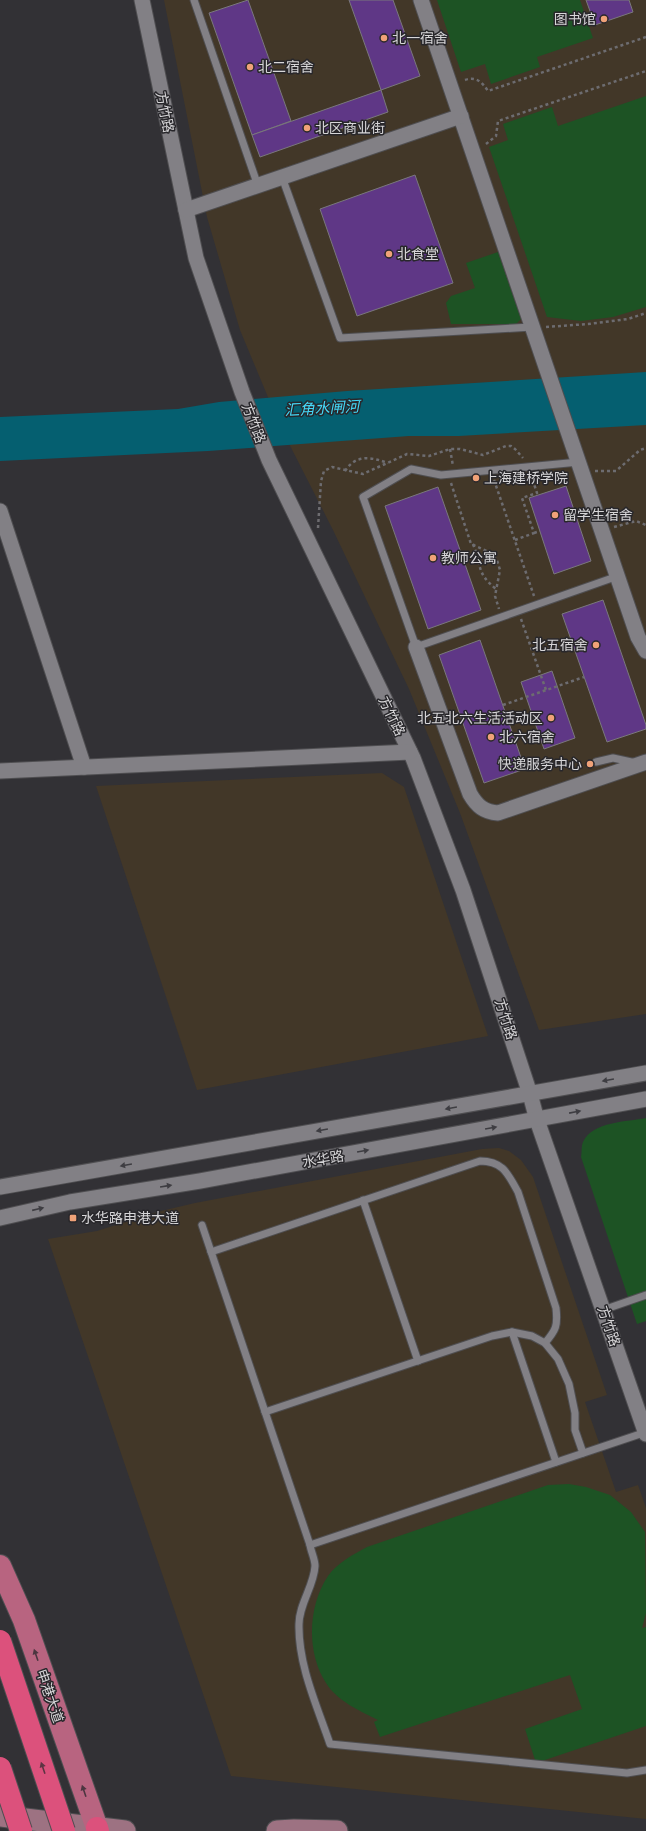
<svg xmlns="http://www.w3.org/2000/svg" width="646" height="1831" font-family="Helvetica,'Noto Sans SC',sans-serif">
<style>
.education{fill:#423728}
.green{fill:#1d5324}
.water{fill:#055f70}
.building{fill:#5f3786;stroke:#7a787c}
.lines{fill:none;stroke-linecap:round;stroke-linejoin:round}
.lane-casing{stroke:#4f4e51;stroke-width:9}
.street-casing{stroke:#4f4e51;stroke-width:17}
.secondary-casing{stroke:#4f4e51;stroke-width:23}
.primary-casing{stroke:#4f4e51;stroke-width:24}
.highway-casing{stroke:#4f4e51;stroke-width:24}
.path{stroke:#6d6c70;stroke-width:2.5;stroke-dasharray:3 3;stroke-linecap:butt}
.lane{stroke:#828085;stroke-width:7}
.street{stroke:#828085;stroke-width:15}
.secondary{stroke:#9d7282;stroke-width:21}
.primary{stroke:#b86480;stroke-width:22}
.highway{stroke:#dc517c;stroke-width:22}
.highway-bridge-casing{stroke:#4f4e51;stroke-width:24;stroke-linecap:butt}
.highway-bridge{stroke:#dc517c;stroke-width:22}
.oneway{fill:#3e3d42}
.oneway2{fill:#4c3640}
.oneway3{fill:#5e3443}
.poi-dot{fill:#f0a278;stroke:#28272b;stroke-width:1.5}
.labels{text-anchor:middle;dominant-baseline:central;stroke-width:3;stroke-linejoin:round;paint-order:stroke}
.poi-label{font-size:14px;fill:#d7d6d8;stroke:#28272b;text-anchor:start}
.street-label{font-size:14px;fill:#d7d6d8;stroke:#28272b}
.water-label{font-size:15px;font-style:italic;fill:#45d8f7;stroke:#28272b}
</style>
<rect width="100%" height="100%" fill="#323135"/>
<g class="education">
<polygon points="164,0 646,0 646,1014 539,1030 460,813 409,689 333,530 280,426 240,330 207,217"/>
<polygon points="382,773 404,787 488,1036 197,1090 96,786"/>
<polygon points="499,1148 509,1151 521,1160 533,1177 607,1395 585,1402 616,1492 638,1485 646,1508 646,1819 231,1776 48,1239 97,1231 157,1212 195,1203 482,1149"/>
</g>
<g class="green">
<polygon points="437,0 580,0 593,38 537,57 540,67 491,84 485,64 461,72"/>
<polygon points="646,96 646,307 613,317 581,321 547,317 489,147 508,140 503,124 552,107 558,126"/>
<polygon points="498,252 521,319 516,324 451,324 446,303 451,296 475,288 466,263"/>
<path d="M646,1118V1321L637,1324L581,1157C582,1153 581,1146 583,1142C593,1121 627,1122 646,1118Z"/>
<path d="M569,1484L586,1487L610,1495L631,1512L645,1532L646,1613L642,1628L646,1627V1726L536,1763L525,1729L582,1709L570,1675L380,1737L374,1722L378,1720C360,1711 337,1701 326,1683C306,1652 308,1606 328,1576C337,1563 354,1554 367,1547L548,1485Z"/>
</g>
<polygon class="water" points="646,372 646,425 459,436 409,436 208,451 0,461 0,417 178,409 219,402 347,391"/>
<g class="building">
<polygon points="248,0 291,121 252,135 209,13"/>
<polygon points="349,0 393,0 420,76 381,90"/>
<polygon points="586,0 629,0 633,12 595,25"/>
<polygon points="381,90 388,112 260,157 252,135"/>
<polygon points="415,175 453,283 357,316 320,209"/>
<polygon points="566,486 591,561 554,574 529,498"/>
<polygon points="438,487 481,610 428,629 385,506"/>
<polygon points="603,600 646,725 646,729 607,742 562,614"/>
<polygon points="480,640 525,769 484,783 439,655"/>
<polygon points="552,671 575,738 544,749 521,682"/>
</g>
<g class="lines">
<g class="lane-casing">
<g id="lane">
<polyline points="194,0 258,186"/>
<polyline points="282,177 340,338 532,327"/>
<polyline points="579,462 441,475 411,469 363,497 416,647 618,576"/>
<polyline points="596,762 613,758 636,763"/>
<polyline points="363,1200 418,1361"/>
<polyline points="202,1225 310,1545 646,1432"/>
<path d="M211,1252L480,1161C503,1161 508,1174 518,1192L556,1308C558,1326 556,1330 545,1343"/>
<polyline points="603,1310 646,1295"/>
<polyline points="512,1332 532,1336 545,1343 558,1359 569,1384 575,1413 575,1430 583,1453"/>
<polyline points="265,1412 492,1336 512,1332 556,1462"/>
<path d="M310,1545C311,1552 315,1559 315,1566C314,1586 299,1604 299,1624C298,1665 317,1706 330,1744L627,1773L646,1770"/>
</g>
</g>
<g class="street-casing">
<g id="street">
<polyline points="142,0 196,258 242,392 269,460 413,758 463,890 530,1094 537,1120 646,1434"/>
<polyline points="421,0 638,637 646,651"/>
<polyline points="186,210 461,116"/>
<polyline points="0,511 84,767"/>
<path d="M416,647L470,794C477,806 484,812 498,813L646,762"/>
<polyline points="0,771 410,752"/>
<polyline points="0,1187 646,1073"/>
<polyline points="0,1218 70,1202 200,1181 646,1099"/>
</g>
</g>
<g class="secondary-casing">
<g id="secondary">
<polyline points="0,1816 125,1831"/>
<polyline points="277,1831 294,1830 337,1831"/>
</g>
</g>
<g class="primary-casing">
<polyline id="primary" points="0,1566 24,1620 97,1828"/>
</g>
<g class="highway-casing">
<polyline id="highway" points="97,1828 98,1831"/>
</g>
<g class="path">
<path d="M465,80C476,76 482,82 488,91L646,37"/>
<polyline points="486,144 496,136 498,121 646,71"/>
<polyline points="546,327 588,324 628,319 646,313"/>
<polyline points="450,449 453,466"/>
<path d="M345,471C356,454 371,457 388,463"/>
<polyline points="595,471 616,471 640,450 646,448"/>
<polyline points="494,480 534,596"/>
<polyline points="451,483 471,544 489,552 497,560 500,570 495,596 499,609"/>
<polyline points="614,527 636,521 646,525"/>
<polyline points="318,528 321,481 324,471 332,467 363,474 407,454 429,456 450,449 460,449 483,455 506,446 511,446 515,449 523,458"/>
<polyline points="534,533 540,531"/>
<polyline points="515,540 534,533 522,498 537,493 531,475"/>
<path d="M473,544C482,566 476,573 496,589"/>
<polyline points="521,619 546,690"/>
<polyline points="503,705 584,677"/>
</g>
<use href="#lane" class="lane"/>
<use href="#street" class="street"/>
<use href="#secondary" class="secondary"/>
<use href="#primary" class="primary"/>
<use href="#highway" class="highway"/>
<g class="highway-bridge-casing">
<g id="highway-bridge">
<polyline points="0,1641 64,1831"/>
<polyline points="0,1768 21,1831"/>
</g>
</g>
<use href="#highway-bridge" class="highway-bridge"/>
</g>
<defs><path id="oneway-solid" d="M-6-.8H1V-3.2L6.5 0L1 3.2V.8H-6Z"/></defs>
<g class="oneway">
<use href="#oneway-solid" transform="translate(608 1080) rotate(170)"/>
<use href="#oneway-solid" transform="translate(451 1108) rotate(170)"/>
<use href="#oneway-solid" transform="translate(575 1112) rotate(-11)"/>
<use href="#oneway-solid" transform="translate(491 1128) rotate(-10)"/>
<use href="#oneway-solid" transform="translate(322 1130) rotate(170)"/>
<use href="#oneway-solid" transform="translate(363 1151) rotate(-10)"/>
<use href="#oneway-solid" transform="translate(126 1165) rotate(170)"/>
<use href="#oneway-solid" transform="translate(166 1186) rotate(-9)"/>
<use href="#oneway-solid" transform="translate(38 1209) rotate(-13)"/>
</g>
<g class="oneway2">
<use href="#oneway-solid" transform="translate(36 1655) rotate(-109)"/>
<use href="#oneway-solid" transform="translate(84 1791) rotate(-109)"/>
</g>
<use class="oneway3" href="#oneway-solid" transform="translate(43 1768) rotate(-109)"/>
<g class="poi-dot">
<circle cx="604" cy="19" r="4"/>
<circle cx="384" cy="38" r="4"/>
<circle cx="250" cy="67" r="4"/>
<circle cx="307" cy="128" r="4"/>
<circle cx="389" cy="254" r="4"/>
<circle cx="476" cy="478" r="4"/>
<circle cx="555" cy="515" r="4"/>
<circle cx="433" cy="558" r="4"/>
<circle cx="596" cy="645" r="4"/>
<circle cx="551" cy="718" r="4"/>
<circle cx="491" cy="737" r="4"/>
<circle cx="590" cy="764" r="4"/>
<rect x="69" y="1214" width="8" height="8" rx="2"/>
</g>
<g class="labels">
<g class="poi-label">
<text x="596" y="19" text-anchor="end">图书馆</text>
<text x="392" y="38">北一宿舍</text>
<text x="258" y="67">北二宿舍</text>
<text x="315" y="128">北区商业街</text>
<text x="397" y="254">北食堂</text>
<text x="484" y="478">上海建桥学院</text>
<text x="563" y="515">留学生宿舍</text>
<text x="441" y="558">教师公寓</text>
<text x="588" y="645" text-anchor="end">北五宿舍</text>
<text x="543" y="718" text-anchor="end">北五北六生活活动区</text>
<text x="499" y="737">北六宿舍</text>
<text x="582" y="764" text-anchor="end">快递服务中心</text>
<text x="81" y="1218">水华路申港大道</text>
</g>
<g class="street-label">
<text transform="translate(165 112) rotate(79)">方竹路</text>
<text transform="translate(254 423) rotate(69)">方竹路</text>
<text transform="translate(392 716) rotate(64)">方竹路</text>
<text transform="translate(506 1019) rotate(72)">方竹路</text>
<text transform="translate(323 1159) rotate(-10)">水华路</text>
<text transform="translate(609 1326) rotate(71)">方竹路</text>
<text transform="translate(50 1696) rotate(71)">申港大道</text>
</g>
<g class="water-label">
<text transform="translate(322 408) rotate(-3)">汇角水闸河</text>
</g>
</g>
</svg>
